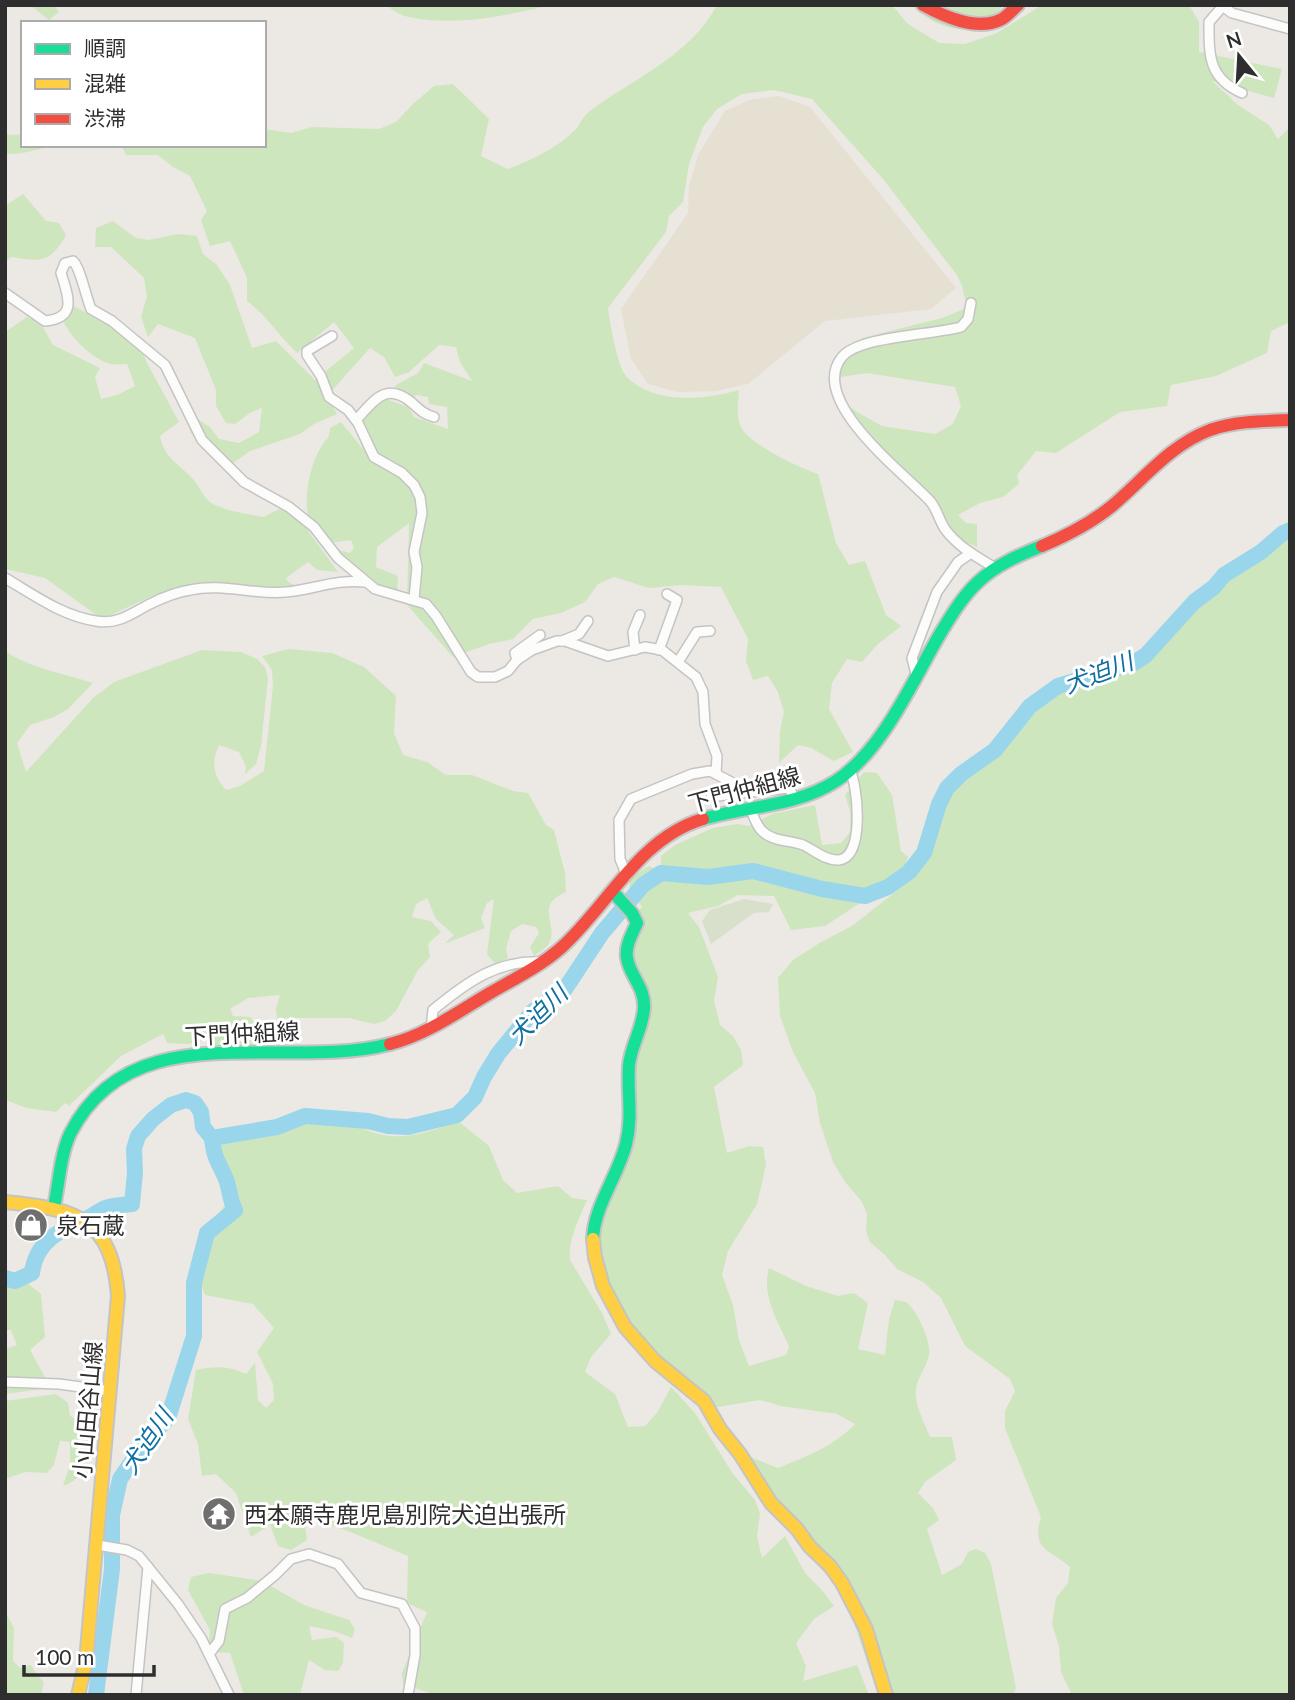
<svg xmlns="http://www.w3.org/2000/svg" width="1295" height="1700" font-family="Lato,'Noto Sans JP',sans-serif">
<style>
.education{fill:#e6e0d3}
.green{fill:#cee6be}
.cemetery{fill:#d8e0cc}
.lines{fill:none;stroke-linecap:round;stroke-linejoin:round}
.river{stroke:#99d6ec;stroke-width:16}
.street-casing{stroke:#c5c4c5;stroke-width:12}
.fast-casing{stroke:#c5c4c5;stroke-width:16}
.slow-casing{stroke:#c5c4c5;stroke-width:16}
.jam-casing{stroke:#c5c4c5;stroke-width:16}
.street{stroke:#fcfcfb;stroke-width:9}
.fast{stroke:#16e098;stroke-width:12}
.slow{stroke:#ffcf43;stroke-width:12}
.jam{stroke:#f24e42;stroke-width:12}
.labels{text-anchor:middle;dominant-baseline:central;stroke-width:6;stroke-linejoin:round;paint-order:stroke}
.street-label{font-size:23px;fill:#2e2e2e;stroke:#fff}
.poi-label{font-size:23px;fill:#2e2e2e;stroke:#fff;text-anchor:start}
.water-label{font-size:24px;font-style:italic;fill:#0d6fa3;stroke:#fff}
</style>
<rect width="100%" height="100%" fill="#ece8e4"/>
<polygon class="education" points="779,96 810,107 956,288 931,309 825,321 748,384 716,391 678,392 648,384 631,359 621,309 688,213 689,186 698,155 725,111 749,100"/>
<g class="green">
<polygon points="30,5 54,5 59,12 49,20"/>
<path d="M385,5H552C507,15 456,27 409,17C401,16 392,9 385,5Z"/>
<path d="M717,5H892L908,24L939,43L965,44L997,33L1042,5H1189L1199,22V52L1282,69L1274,98L1212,81L1238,105L1269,125L1278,139L1290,127V322L1271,331L1267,353L1216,376L1171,385L1167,406L1120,412L1056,453L1036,451L1017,475L1019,484L1003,497L980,503L958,515L966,523L977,524V547C955,538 937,528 928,505L832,393L857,412L882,426L935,434L953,424L961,406L955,387L867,373L828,379L840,359L862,338L942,318L967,308L962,286L957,275L883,179L812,99L774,90L742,94L717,109L703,127L689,164L683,202L669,216L666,232L608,308C610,323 617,365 626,376C653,405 705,400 739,390C738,403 735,422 745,433C759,448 798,467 818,474L836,543L849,565L865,561L886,615L901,626L878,644L862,662L847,659L832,683L829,709L853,752L834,761L811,748L798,745L779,763L780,731L784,712L778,692L768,676L753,680L746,661L748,639L721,587L683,585L649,588L614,577L598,584L585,602L561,613L533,619L513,639L489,644L453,657L407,605L409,523L377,547L376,567L398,576L397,597L358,582L326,547L350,553L354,548L351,540L329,543C324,539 316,534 313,528C300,509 309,466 321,447C326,438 329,441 330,428L341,422L363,449L353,420L378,396L408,407L414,417L448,429L447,407L429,404L428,397L417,395L404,399L394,394L396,385L418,373L424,363L472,381L460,362L456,347L439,345L409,372L395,377L384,357L370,348L327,396L337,414L314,424L300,434L250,451L226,468L213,450L197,442L191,433L182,409L210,427L219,439L239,443L259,432L262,408L250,413L235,424L226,423L216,406V390L195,338L158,324L148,337L141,317L147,296L144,278L111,247H95L96,228L113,221L136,238L149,240L178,234L197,236L203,254L217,265L230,285L252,348L276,341L315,380L354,348L334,322L297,353C279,336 267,316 247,301V278L230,241L210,246L201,220L207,211L190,176L173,167L158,155H126L121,145H264V129L291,133L312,127L379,129L396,122L413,104L434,86L453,84L489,119L481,156L508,169C533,159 558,148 577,128C581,122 584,115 590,111C634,78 690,56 717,5Z"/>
<path d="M911,5H1003C979,43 938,31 911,5Z"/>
<path d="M5,134L14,135L23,134V145H58C43,147 19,157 5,153Z"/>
<path d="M23,194L46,221L59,223L66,235C50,263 42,262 11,257L5,262V206Z"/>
<path d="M74,306L105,324L136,334L146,361L179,422L160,436C164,458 179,464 193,479C199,486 203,497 210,502C224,511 248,514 264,517L279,509L295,513L338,572L317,570L308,562L286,578L288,582L296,586L289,589H222L207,583L190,586L148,598L102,619L45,578L5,569V332L27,317L40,322L53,345L100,368L95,377L101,399L117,395L135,386L127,364C122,364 115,365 110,364C91,358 73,339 64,323Z"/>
<path d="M1290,535V1695H1072L1061,1672L1059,1646L1052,1624L1056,1598L1068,1583L1070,1567C1049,1549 1031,1550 1041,1517L1005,1428V1411L1015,1391L1010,1379L965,1346L941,1298L923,1282L897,1269L885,1255L870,1242L866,1231L867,1214L862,1202L845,1182L833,1162L820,1123L815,1093L793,1052L780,1016L778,978L793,960L821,942L852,926L908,882L918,846L939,803L1014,723L1023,707L1073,681L1118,673L1148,650L1168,628L1181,608L1220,589L1242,558L1272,537Z"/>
<path d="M289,649L332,653L364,667L396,696L394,733L403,755L427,762L446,775H472L513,791L528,793L546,825L554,830L565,873L566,892C532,906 561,926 548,945C545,949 538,953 534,956L530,947L539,933L536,927L522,924L511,931L506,949L508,958L497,966L487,954L494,899L487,903L481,918L485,928L444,944L454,935L436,919L427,898L416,904L412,917L431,921L441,932L428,944L430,957L418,970L396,1011L385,1021L374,1024L349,1018H277L276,1009L280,995L248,998L230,1009L233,1016L251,1017L253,1022L273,1027L266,1044L209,1047L207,1039L188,1044L167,1043L163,1034L121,1056L69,1106L65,1103L56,1112L27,1108L5,1100V651C32,669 63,673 93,683L68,709L54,717L30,725L17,743L26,772L93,698L114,682L202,650L241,652L257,659L265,667L268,678L261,746L256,764L245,774L246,767L239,752L219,745C211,762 213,776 226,790L240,786L264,771L273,686L272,670L262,656Z"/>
<path d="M864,772L877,773L892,795L901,851L908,857L901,876L825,926L791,930L774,896L738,895L718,906L688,913L699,927L718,977L714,1001L720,1025L733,1036L741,1050L743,1065L714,1087L727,1153L749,1146L763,1147L766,1165L757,1204L728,1251L722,1275L733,1305L739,1340L749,1366L786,1355L789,1346C778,1322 761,1295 769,1268L806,1286L838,1296L854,1293L868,1303L858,1349L885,1355L889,1319L895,1300C897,1300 905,1302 906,1302C916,1308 932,1343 929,1355C927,1367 917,1377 916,1390C914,1404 925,1424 930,1437H952L956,1460L925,1482L918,1493L933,1508L939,1520L927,1529L942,1575L962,1564L968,1552L976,1549L985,1553L991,1564L1016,1688L1013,1695H878L846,1599L834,1583L811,1558L735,1451L778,1468C806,1457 834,1446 855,1424L837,1414L781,1406L760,1400L706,1409L646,1340L621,1318L599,1288L587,1260L589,1229L632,1129L627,1080L642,1009L625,967L633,921L642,906L629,893L630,879L648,866L661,870V856L675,845L713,828L737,824L749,826L772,814L815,805L822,845L841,843L850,832V811L845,795Z"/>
<path d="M304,1113L325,1124L338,1114C352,1122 366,1132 383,1135C408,1140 435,1130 458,1121L489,1146L503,1180L517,1193L558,1186L572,1198L587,1200C579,1219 568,1239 570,1260L602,1313L611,1334L591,1357L585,1372L615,1394L628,1427L645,1426L657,1413L671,1387L695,1413L733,1474L755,1500L760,1514L757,1536L762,1558L785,1536L805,1573L821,1589L834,1606L814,1619L796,1643L806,1666L803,1681L857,1665L869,1695H436L403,1684L402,1673L427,1612L407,1603L408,1556L348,1531L304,1517L307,1540L291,1550L278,1546L270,1525L251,1537L236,1493L216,1474L202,1476L198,1444L188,1419L196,1370C215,1366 228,1366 246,1374L255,1363L258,1400L266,1408L274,1400L273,1384L257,1352L274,1328L253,1304L205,1295L192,1260L197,1243L224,1206V1180L209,1157V1146L216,1138C249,1139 276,1131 304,1113Z"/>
<polygon points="5,1276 22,1279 41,1294 45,1337 30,1350 51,1388 5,1394 5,1349 17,1345 11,1330 5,1330"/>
<path d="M56,1394L68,1403L70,1416L88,1426C94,1449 88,1478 63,1486L70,1465V1442L60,1441L54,1465L47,1473L25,1472L5,1479V1401Z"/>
<polygon points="209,1573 262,1581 304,1605 349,1620 355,1629 352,1638 334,1631 309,1626 312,1640 336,1637 344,1643 343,1663 338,1671 325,1670 309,1660 300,1695 244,1695 230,1653 215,1652 209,1645 210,1630 188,1590 191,1577"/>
<polygon points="5,1581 6,1613 14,1628 13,1661 20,1668 31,1665 37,1675 44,1682 41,1695 5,1695"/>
</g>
<polygon class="cemetery" points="744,899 773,904 769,912 754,913 711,944 702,921 710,910"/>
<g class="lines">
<g class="river">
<polyline points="212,1138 277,1127 305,1116 368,1121 388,1126 408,1127 457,1115 475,1097 484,1077 498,1054 533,1011 565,989 602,933 643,885 661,873 708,877 753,871 822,889 865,896 888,887 909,872 924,853 939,804 947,788 961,774 995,750 1030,706 1058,686 1134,663 1146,655 1194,602 1214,587 1224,575 1261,552 1283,533 1290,530"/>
<path d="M5,1278L15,1281L32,1273C36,1241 60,1230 86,1219C93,1216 98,1211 105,1208C112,1205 124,1205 132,1204L135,1173L134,1149L138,1136L153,1119L171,1105L186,1100L195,1103L201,1112L203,1127L212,1138"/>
<path d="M96,1695L112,1569V1515L120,1479L144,1444L168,1418L194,1336V1283L207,1233L235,1210C230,1200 230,1192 227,1182C220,1163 214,1161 212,1138"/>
</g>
<g class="street-casing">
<g id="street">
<polyline points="1221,5 1232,13 1290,29"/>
<path d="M1222,7L1209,22C1209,55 1208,78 1242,93"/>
<path d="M5,293L45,321C78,318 68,296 61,273L65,263L73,261C80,267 86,297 91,309L112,321L165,365L202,440L244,482L289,507L314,527L338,558L375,589L426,604L436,616L471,672L478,677H495L508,671L517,660L532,650L557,641H565L608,656L645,647L662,650L696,677L703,692L705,724L717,756L716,774"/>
<path d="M971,303L968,319L961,327C933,335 859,336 842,357C807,400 903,472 930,501C937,509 939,520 945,529C957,546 977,557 995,568"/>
<polyline points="332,336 307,351 307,355 321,376 329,397 348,410 358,423 374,457 402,473 414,485 420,497 422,513 414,552 417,567 414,599"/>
<path d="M356,420C373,402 385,381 411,402C419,409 423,414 434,417"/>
<path d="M5,578C34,595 62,616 96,621C118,625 132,613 150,604C162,598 177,592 190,590C222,583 254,595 286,592C315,589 336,579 365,582"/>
<polyline points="562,641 579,634 588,621"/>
<polyline points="635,650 633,632 640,615"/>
<polyline points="659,650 677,600 667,594"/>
<polyline points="517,660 515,653 540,635"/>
<polyline points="678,662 697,632 710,631"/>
<polyline points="916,674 912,658 937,592 958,562 971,553"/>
<polyline points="711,797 740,793"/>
<path d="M750,807C753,815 756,825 762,831C773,842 790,840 803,845C814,850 826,861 839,860C865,857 858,787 850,770"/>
<polyline points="627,876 620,859 619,820 631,799 692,774 710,771 735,784 740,793 789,788 795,799"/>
<path d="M431,1029L433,1010C467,982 498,959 544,962"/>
<polyline points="5,1382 59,1384 110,1391"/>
<polyline points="97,1545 127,1550 139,1556 148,1567 178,1604 201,1638 229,1695"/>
<polyline points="209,1654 219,1641 225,1609 247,1598 275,1575 291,1559 309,1554 338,1564 361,1593 402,1604 415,1628 415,1655 408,1695"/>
<polyline points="136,1695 148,1567"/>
</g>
</g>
<g class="fast-casing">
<g id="fast">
<path d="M703,819C747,806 796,807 836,781C883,750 912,682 940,634C951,616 962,597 978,582C996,565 1019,555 1042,546"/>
<path d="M54,1207C59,1184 60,1156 70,1134C132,1011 283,1072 390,1044"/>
<path d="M593,1239C594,1206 618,1176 626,1144C633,1117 627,1092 629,1065C631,1045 643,1028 644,1008C645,986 630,977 627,958C625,946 632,934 637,923L632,913L613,892"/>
</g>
</g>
<g class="slow-casing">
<g id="slow">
<path d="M5,1202C76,1209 112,1218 118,1296L86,1661L78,1695"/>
<polyline points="593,1239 595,1257 603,1286 625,1327 655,1361 704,1401 720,1429 740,1454 771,1503 797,1529 810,1547 830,1566 842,1583 866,1629 886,1695"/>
</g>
</g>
<g class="jam-casing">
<g id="jam">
<path d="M923,5C945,17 976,31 1000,20C1007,17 1012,10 1018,5"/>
<path d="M1042,546C1068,535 1091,523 1112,506C1144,479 1170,445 1210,430C1236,421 1263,421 1290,420"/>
<path d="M390,1044C426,1035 458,1012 490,993C514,979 541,966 562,947C608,905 639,838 703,819"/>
</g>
</g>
<use href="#street" class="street"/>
<use href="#fast" class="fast"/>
<use href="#slow" class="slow"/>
<use href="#jam" class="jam"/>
</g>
<defs>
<g id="shop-disc" transform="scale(1.75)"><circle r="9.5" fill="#706f6e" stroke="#fff"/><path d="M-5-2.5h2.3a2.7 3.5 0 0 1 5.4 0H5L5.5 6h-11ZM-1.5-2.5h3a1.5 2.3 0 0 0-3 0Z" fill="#fff"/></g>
<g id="temple-disc" transform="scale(1.75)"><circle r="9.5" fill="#706f6e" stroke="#fff"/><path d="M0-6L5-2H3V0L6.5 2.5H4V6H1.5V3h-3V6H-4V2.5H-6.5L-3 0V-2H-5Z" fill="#fff"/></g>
</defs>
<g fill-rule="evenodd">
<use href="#shop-disc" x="31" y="1225"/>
<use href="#temple-disc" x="219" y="1514"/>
</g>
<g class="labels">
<g class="street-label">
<text transform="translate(744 789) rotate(-15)">下門仲組線</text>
<text transform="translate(242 1033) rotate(-3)">下門仲組線</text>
<text transform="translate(87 1410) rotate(-85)">小山田谷山線</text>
</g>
<g class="poi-label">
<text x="56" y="1225">泉石蔵</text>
<text x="244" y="1514">西本願寺鹿児島別院犬迫出張所</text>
</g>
<g class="water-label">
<text transform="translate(1098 672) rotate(-21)">犬迫川</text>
<text transform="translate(537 1014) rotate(-45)">犬迫川</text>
<text transform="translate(146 1441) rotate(-56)">犬迫川</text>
</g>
</g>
<rect width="1295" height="1700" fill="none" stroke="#2e2e2e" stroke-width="14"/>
<rect x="21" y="21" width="245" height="126" fill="#ffffff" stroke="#ababab" stroke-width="2"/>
<rect x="35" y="44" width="35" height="10" fill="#16e098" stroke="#ababab" stroke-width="2"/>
<text x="84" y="56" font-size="21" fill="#2e2e2e">順調</text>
<rect x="35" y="79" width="35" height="10" fill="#ffcf43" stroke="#ababab" stroke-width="2"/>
<text x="84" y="91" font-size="21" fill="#2e2e2e">混雑</text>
<rect x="35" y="114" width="35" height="10" fill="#f24e42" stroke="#ababab" stroke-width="2"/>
<text x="84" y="126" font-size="21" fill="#2e2e2e">渋滞</text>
<g transform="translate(1239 56) rotate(342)" stroke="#ffffff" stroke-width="5" paint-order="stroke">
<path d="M0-5L12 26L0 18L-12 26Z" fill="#2e2e2e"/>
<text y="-10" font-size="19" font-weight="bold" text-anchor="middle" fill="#2e2e2e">N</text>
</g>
<path d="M24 1665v10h130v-10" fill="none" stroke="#2e2e2e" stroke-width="3.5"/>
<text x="35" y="1665" font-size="21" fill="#2e2e2e" stroke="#ffffff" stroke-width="5" paint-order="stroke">100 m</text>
</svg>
